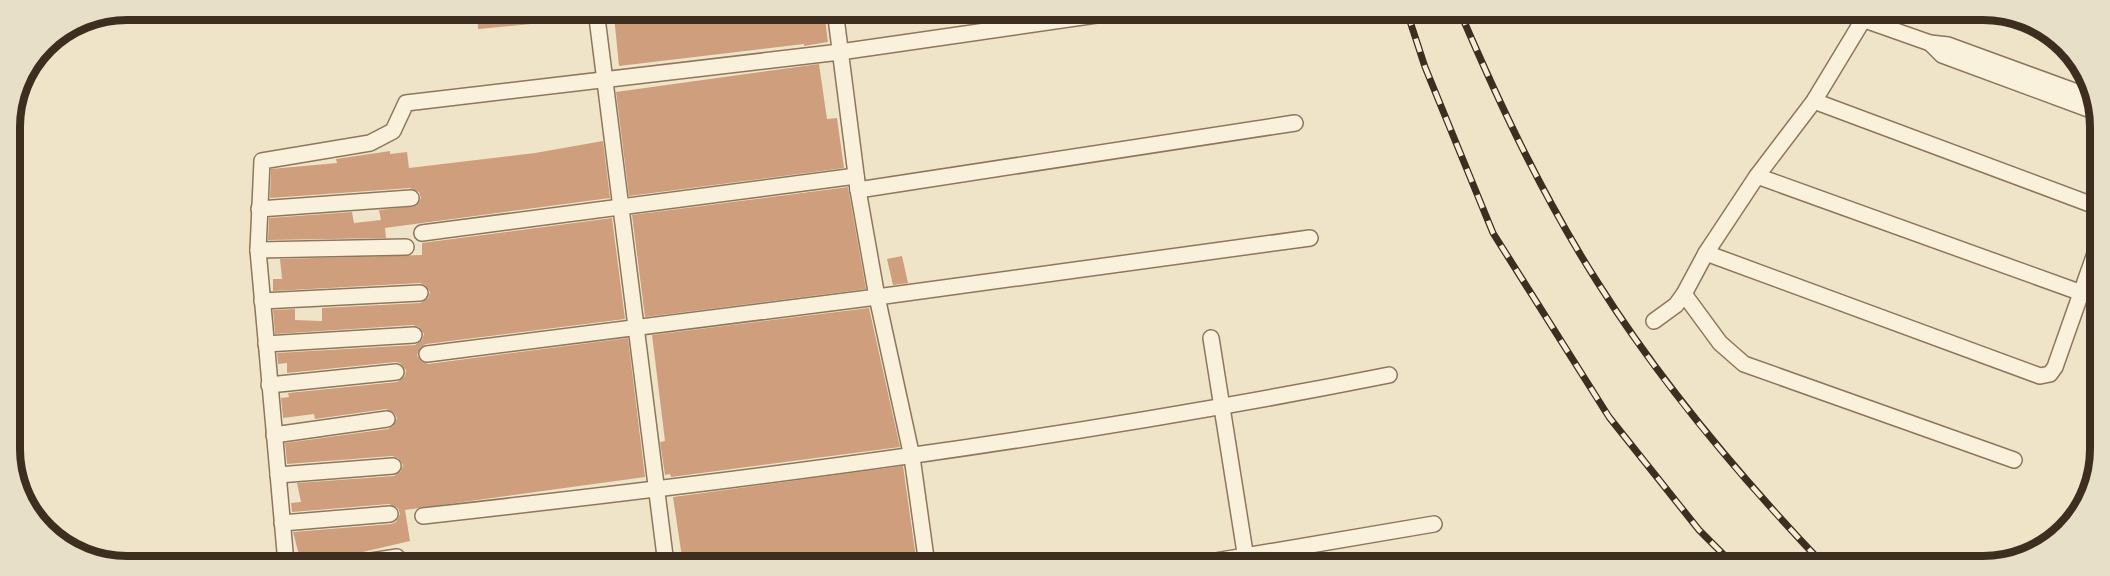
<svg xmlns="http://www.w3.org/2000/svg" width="2110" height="576" font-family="'PT Serif',serif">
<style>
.building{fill:#cf9f7d}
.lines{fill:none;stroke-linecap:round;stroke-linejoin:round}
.minor-casing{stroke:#8d765c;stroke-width:18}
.minor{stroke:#faf1dc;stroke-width:15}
.rail-casing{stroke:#3d2e20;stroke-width:7}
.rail{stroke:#f7eed8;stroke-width:4.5;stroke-dasharray:14;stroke-linecap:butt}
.rim{fill:none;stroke:#3d2e20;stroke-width:8}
</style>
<rect width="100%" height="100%" fill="#f0e4c8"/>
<g class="building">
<polygon points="477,10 583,10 583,19 478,29"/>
<polygon points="666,10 824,10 828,42 804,46 804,44 619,66 614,16"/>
<polygon points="819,64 827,119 837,118 844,168 629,196 616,92"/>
<polygon points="603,141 610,198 385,228 386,238 268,240 269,218 352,212 354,223 381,220 379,210 416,206 421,198 419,192 410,188 270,198 271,169 337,163 336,159 390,151 390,154 407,152 409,168 535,153"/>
<polygon points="848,187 866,289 645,317 632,215"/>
<polygon points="612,218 625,319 426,344 421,347 417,355 420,360 428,364 628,338 645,477 405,510 410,541 350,555 343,562 301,563 293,532 391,524 396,522 400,514 398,508 389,504 292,512 291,503 301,502 297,483 394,476 401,471 403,465 398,458 392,456 287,464 285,443 388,429 393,426 397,418 394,413 386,409 315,419 314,414 283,418 281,398 289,397 288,393 397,382 405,376 406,370 400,363 395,362 287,373 287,363 278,364 277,353 415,345 422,340 424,334 419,327 413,325 275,334 273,310 295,309 295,320 322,321 322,308 420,303 428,298 430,292 425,285 420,283 273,291 273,279 282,279 280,259 422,255 422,243"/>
<polygon points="902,256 908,283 893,285 887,259"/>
<polygon points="869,308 900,447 671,477 670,474 665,475 660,442 665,441 652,335"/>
<polygon points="903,466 917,565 683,564 673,497"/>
</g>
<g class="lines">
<g class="minor-casing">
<g id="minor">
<polyline points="596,10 666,564"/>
<polyline points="835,10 858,190 877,297 912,457 927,565"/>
<polyline points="1845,13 1930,43 1948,45 2096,99"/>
<polyline points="1930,43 1942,55 2099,113"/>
<polyline points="1814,101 2098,207"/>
<polyline points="1757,176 2079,292"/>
<polyline points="858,190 1295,123"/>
<polyline points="259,209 411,198"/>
<polyline points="422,233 856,176"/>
<polyline points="258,250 406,247"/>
<polyline points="1706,253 2040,376 2050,374 2055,367 2098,245"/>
<polyline points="1684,294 1720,343 1744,364 2014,460"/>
<polyline points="262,301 420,293"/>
<polyline points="1654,321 1676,305 1684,294 1706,253 1757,176 1814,101 1863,20"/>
<polyline points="1211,338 1247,565"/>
<polyline points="266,344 414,335"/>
<polyline points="427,354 877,297 1310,238"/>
<polyline points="269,385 396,372"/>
<polyline points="274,435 387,419"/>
<polyline points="278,475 393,466"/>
<path d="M423,516C747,480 1069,439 1389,375"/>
<polyline points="282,523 390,514"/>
<polyline points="286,563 258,250 262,161 370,143 393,131 406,103 840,52 1124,11"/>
<polyline points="352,564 397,557"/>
<polyline points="1192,565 1434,524"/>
</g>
</g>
<use href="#minor" class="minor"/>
<g class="rail-casing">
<g id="rail">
<polyline points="1407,12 1425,67 1493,233 1609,417 1699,530 1735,566"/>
<path d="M1460,12C1500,105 1543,197 1598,283C1663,386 1742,479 1825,566"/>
</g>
</g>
<use href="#rail" class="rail"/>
</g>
<path d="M0 0H2110V576H0ZM127 20H1983A107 107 0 0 1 2090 127V449A107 107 0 0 1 1983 556H127A107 107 0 0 1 20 449V127A107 107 0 0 1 127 20Z" fill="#e8dfc9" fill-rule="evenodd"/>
<path class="rim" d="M127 20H1983A107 107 0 0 1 2090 127V449A107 107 0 0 1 1983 556H127A107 107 0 0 1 20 449V127A107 107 0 0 1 127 20Z"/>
</svg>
